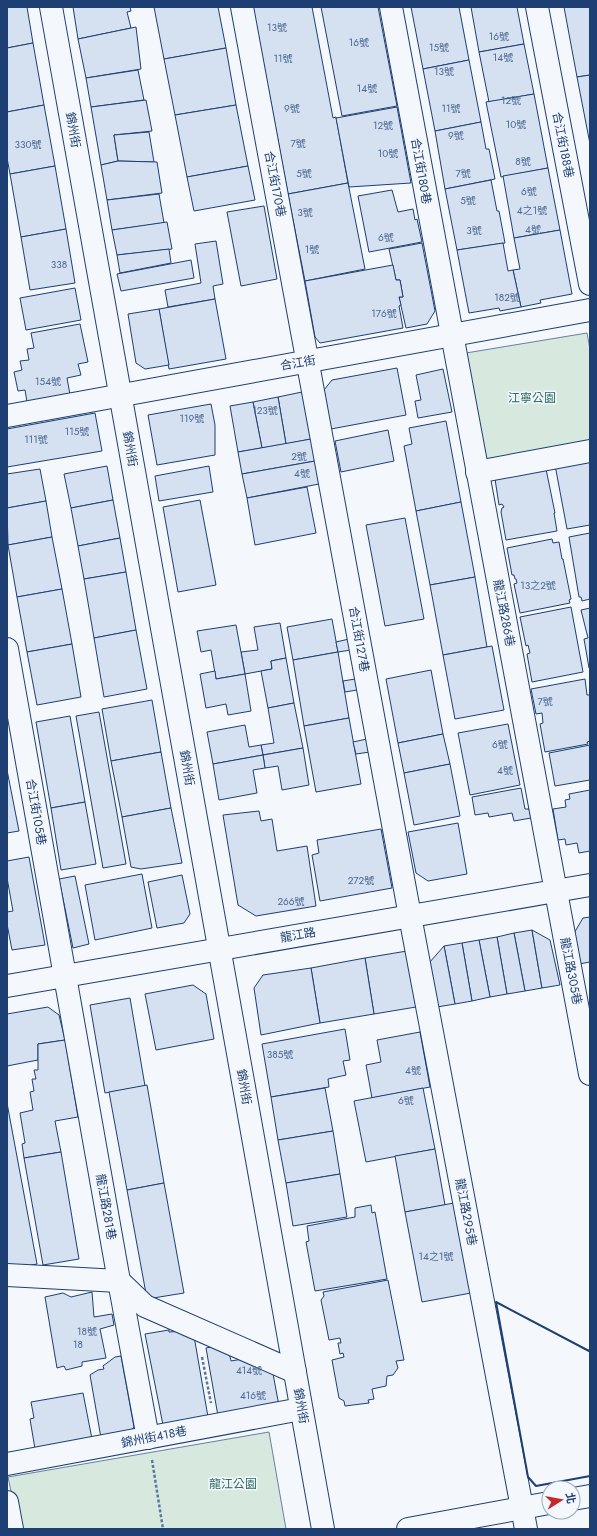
<svg xmlns="http://www.w3.org/2000/svg" width="597" height="1536" font-family="Jost,'Noto Sans TC',sans-serif">
<style>
.green{fill:#d7e8df;stroke:#687fa3}
.building{fill:#d5e0f0;stroke:#1d3f73}
.lines{fill:none;stroke-linecap:round;stroke-linejoin:round}
.minor-casing{stroke:#1d3f73;stroke-width:24}
.path{stroke:#5e769c;stroke-width:2.5;stroke-dasharray:3 2;stroke-linecap:butt}
.minor{stroke:#f4f7fb;stroke-width:22}
.wall{stroke:#1d3f73;stroke-width:2}
.labels{text-anchor:middle;dominant-baseline:central;stroke-width:3;stroke-linejoin:round;paint-order:stroke}
.number-label{font-size:10px;fill:#4b6792}
.street-label{font-size:12px;fill:#1d3f73;stroke:#f4f7fb}
.park-label{font-size:12px;fill:#2c6c60;stroke:#f4f7fb}
</style>
<rect width="100%" height="100%" fill="#f4f7fb"/>
<g class="green">
<polygon points="587,333 590,349 590,443 485,463 466,353"/>
<polygon points="269,1432 286,1529 19,1529 8,1477"/>
</g>
<g class="building">
<polygon points="7,7 27,7 33,43 7,48"/>
<polygon points="73,7 130,7 131,11 127,12 131,28 78,39"/>
<polygon points="154,7 218,7 226,48 164,59"/>
<polygon points="253,7 312,7 333,118 336,117 348,183 288,194"/>
<polygon points="321,7 378,7 397,106 342,116"/>
<polygon points="411,7 459,7 469,60 423,69"/>
<polygon points="471,7 517,7 524,44 479,52"/>
<polygon points="564,7 590,7 590,75 577,77"/>
<polygon points="136,27 141,69 86,78 78,39"/>
<polygon points="33,43 44,105 7,112 7,48"/>
<polygon points="524,44 534,94 489,102 479,52"/>
<polygon points="226,48 236,105 175,115 164,59"/>
<polygon points="469,60 481,122 435,131 423,69"/>
<polygon points="138,70 144,100 91,107 86,78"/>
<polygon points="590,75 590,144 577,77"/>
<polygon points="534,94 548,168 501,177 486,102"/>
<polygon points="146,100 152,131 114,135 118,161 101,165 91,107"/>
<polygon points="44,105 55,166 10,174 7,158 7,112"/>
<polygon points="236,105 248,166 187,177 175,115"/>
<polygon points="397,107 411,183 349,187 336,118"/>
<polygon points="481,122 486,149 489,149 495,179 445,189 435,131"/>
<polygon points="149,132 154,162 118,161 114,135"/>
<polygon points="118,161 157,162 162,193 107,200 101,165"/>
<polygon points="55,166 66,229 21,237 10,174"/>
<polygon points="248,166 255,200 194,211 187,177"/>
<polygon points="548,168 560,230 514,238 503,176"/>
<polygon points="491,180 497,211 499,211 505,243 457,250 445,189"/>
<polygon points="348,183 365,269 305,281 288,194"/>
<polygon points="392,190 398,212 413,209 415,220 417,219 422,242 369,252 358,196"/>
<polygon points="159,194 164,223 112,230 107,200"/>
<polygon points="264,206 277,279 241,286 227,212"/>
<polygon points="167,222 172,249 117,255 112,230"/>
<polygon points="66,229 75,283 30,290 21,237"/>
<polygon points="560,230 572,294 540,300 541,303 521,307 513,270 520,269 514,238"/>
<polygon points="216,241 223,284 213,286 215,299 168,307 165,290 201,283 195,244"/>
<polygon points="422,243 435,311 427,324 406,328 399,297 403,297 400,280 396,280 389,249"/>
<polygon points="503,243 508,271 513,270 521,307 500,311 499,308 469,313 457,250"/>
<polygon points="169,249 171,263 120,273 117,255"/>
<polygon points="191,260 194,278 121,291 117,274"/>
<polygon points="393,265 396,280 400,280 403,297 399,297 401,305 399,306 403,328 320,343 315,337 305,281"/>
<polygon points="75,288 81,320 26,330 20,298"/>
<polygon points="215,299 226,359 169,369 159,309"/>
<polygon points="159,309 169,365 145,369 136,363 128,314"/>
<polygon points="80,324 88,362 78,364 81,375 67,378 71,400 28,408 25,390 18,391 14,372 22,370 20,361 29,360 27,349 34,348 31,333"/>
<polygon points="397,368 406,415 331,429 324,390 332,380"/>
<polygon points="443,369 452,412 418,418 415,401 421,400 416,375"/>
<polygon points="302,392 311,439 286,444 278,397"/>
<polygon points="278,397 286,444 262,448 253,402"/>
<polygon points="253,402 262,448 238,452 230,406"/>
<polygon points="211,404 215,425 215,455 157,465 148,415"/>
<polygon points="95,413 102,451 7,467 7,429"/>
<polygon points="446,421 461,502 416,511 404,446 412,444 409,428"/>
<polygon points="388,430 394,461 341,472 335,441"/>
<polygon points="311,439 315,461 242,474 238,452"/>
<polygon points="590,459 590,525 567,529 555,465"/>
<polygon points="315,461 319,484 247,498 242,474"/>
<polygon points="107,466 113,500 71,508 64,474"/>
<polygon points="209,466 213,492 159,501 155,476"/>
<polygon points="40,469 46,501 7,508 7,474"/>
<polygon points="546,469 555,513 554,513 557,531 506,540 501,512 502,508 504,507 502,504 499,505 495,479"/>
<polygon points="307,487 316,533 255,545 247,498"/>
<polygon points="113,500 120,538 78,546 71,508"/>
<polygon points="200,500 216,585 178,592 163,507"/>
<polygon points="46,501 52,537 8,545 7,508"/>
<polygon points="461,502 475,577 430,585 416,511"/>
<polygon points="405,518 424,619 385,626 366,525"/>
<polygon points="590,533 590,599 582,601 581,597 579,597 569,537"/>
<polygon points="52,537 62,589 17,597 8,545"/>
<polygon points="120,538 126,572 84,579 78,546"/>
<polygon points="552,539 553,543 559,542 562,559 563,559 571,599 569,600 570,603 520,613 514,584 517,583 516,579 515,579 514,575 512,575 507,548"/>
<polygon points="126,572 136,630 94,638 84,579"/>
<polygon points="475,577 487,647 443,655 430,585"/>
<polygon points="62,589 72,644 27,652 17,597"/>
<polygon points="571,607 583,672 532,682 527,654 530,653 528,645 526,646 520,617"/>
<polygon points="590,608 590,668 589,668 584,639 588,638 581,610"/>
<polygon points="332,619 338,652 293,660 287,627"/>
<polygon points="280,623 286,658 271,661 272,669 245,674 241,652 258,650 254,627"/>
<polygon points="236,625 245,674 216,679 211,650 201,652 197,631"/>
<polygon points="136,630 147,689 104,697 94,638"/>
<polygon points="349,639 351,650 338,652 336,642"/>
<polygon points="72,644 81,697 37,705 27,652"/>
<polygon points="492,646 504,710 455,719 443,655"/>
<polygon points="338,652 349,718 304,726 293,660"/>
<polygon points="286,658 294,703 268,708 261,671 272,669 271,661"/>
<polygon points="431,670 443,734 398,743 386,679"/>
<polygon points="215,671 216,679 245,674 251,711 228,715 226,704 206,708 200,674"/>
<polygon points="355,679 357,690 345,692 343,681"/>
<polygon points="585,679 587,695 590,695 590,741 587,742 588,744 545,752 540,724 543,723 542,713 536,714 531,689"/>
<polygon points="152,700 161,752 111,761 102,709"/>
<polygon points="294,703 303,748 263,755 261,745 274,743 268,708"/>
<polygon points="99,712 126,864 103,868 76,716"/>
<polygon points="70,716 85,802 51,808 36,722"/>
<polygon points="349,718 361,784 316,792 304,726"/>
<polygon points="508,724 520,785 470,795 458,733"/>
<polygon points="245,725 249,747 261,745 263,755 213,764 207,732"/>
<polygon points="443,734 450,764 404,773 398,743"/>
<polygon points="367,739 370,752 356,754 353,742"/>
<polygon points="590,745 590,780 555,786 549,753"/>
<polygon points="303,748 309,785 282,790 278,766 265,768 263,755"/>
<polygon points="161,752 171,808 122,817 111,761"/>
<polygon points="263,755 265,768 253,770 257,793 219,800 213,764"/>
<polygon points="450,764 460,816 414,825 404,773"/>
<polygon points="7,770 19,831 7,833"/>
<polygon points="521,788 525,809 529,809 531,818 514,821 512,813 489,817 488,813 475,815 472,797"/>
<polygon points="590,790 590,851 579,853 577,843 566,845 565,839 558,840 553,809 566,807 565,800 570,799 569,794"/>
<polygon points="85,802 96,864 61,870 51,808"/>
<polygon points="171,808 182,863 141,869 131,867 122,817"/>
<polygon points="259,811 261,821 272,819 277,851 307,846 316,906 256,916 238,905 223,815"/>
<polygon points="458,823 467,874 428,881 416,873 408,832"/>
<polygon points="381,829 392,888 320,901 312,855 319,853 317,840"/>
<polygon points="29,857 45,945 12,950 7,924 7,912 13,911 7,878 7,861"/>
<polygon points="142,874 152,928 95,940 85,885"/>
<polygon points="182,875 190,914 184,923 157,928 148,882"/>
<polygon points="75,876 89,944 73,948 59,879"/>
<polygon points="590,917 590,962 579,964 573,935 583,918"/>
<polygon points="532,930 542,988 525,991 514,933"/>
<polygon points="532,930 550,940 560,985 542,988"/>
<polygon points="514,933 525,991 507,994 497,937"/>
<polygon points="497,937 507,994 490,997 479,940"/>
<polygon points="479,940 490,997 472,1001 462,943"/>
<polygon points="462,943 472,1001 455,1004 444,946"/>
<polygon points="444,946 455,1004 437,1007 429,963"/>
<polygon points="407,951 416,1007 374,1014 365,958"/>
<polygon points="365,958 374,1014 320,1023 311,968"/>
<polygon points="311,968 320,1023 261,1035 254,988 263,975"/>
<polygon points="193,985 206,994 214,1039 156,1050 145,994"/>
<polygon points="130,998 145,1086 105,1093 90,1005"/>
<polygon points="48,1007 59,1015 65,1040 38,1044 38,1060 7,1066 7,1014"/>
<polygon points="345,1029 350,1060 343,1061 346,1075 328,1079 329,1087 271,1097 262,1044"/>
<polygon points="420,1032 430,1087 372,1098 366,1065 381,1062 377,1040"/>
<polygon points="65,1040 78,1117 55,1121 61,1152 24,1158 22,1144 25,1143 20,1113 33,1110 30,1092 34,1091 32,1079 36,1079 34,1070 38,1070 38,1044"/>
<polygon points="147,1085 164,1183 127,1190 109,1092"/>
<polygon points="325,1088 333,1131 278,1140 271,1097"/>
<polygon points="423,1088 435,1149 366,1162 354,1101"/>
<polygon points="7,1103 37,1264 7,1270"/>
<polygon points="333,1131 340,1174 286,1183 278,1140"/>
<polygon points="435,1149 445,1205 405,1212 395,1156"/>
<polygon points="61,1152 79,1259 43,1265 24,1158"/>
<polygon points="340,1174 347,1217 293,1226 286,1183"/>
<polygon points="164,1183 184,1293 147,1299 127,1190"/>
<polygon points="454,1203 471,1293 422,1302 405,1212"/>
<polygon points="371,1205 372,1213 375,1212 387,1279 315,1291 306,1242 309,1241 307,1226 355,1217 355,1208"/>
<polygon points="388,1280 404,1360 396,1361 398,1368 393,1375 387,1376 386,1386 372,1389 374,1399 368,1400 369,1403 345,1406 344,1401 339,1398 332,1360 344,1357 343,1353 340,1354 338,1343 341,1343 340,1338 329,1340 321,1300 324,1296 323,1292"/>
<polygon points="92,1292 94,1317 112,1314 114,1325 100,1329 106,1358 82,1362 82,1366 66,1370 64,1366 57,1368 45,1297 63,1293 71,1297"/>
<polygon points="169,1330 169,1332 184,1331 185,1336 194,1336 208,1417 163,1425 145,1334"/>
<polygon points="227,1344 231,1361 254,1357 271,1363 279,1406 218,1416 206,1348"/>
<polygon points="121,1356 134,1427 129,1433 101,1438 90,1375 98,1370 104,1369 103,1366 115,1357"/>
<polygon points="83,1393 92,1439 35,1449 30,1419 34,1418 31,1402"/>
</g>
<g class="lines">
<g class="minor-casing">
<g id="minor">
<polyline points="51,7 323,1529"/>
<polyline points="242,7 410,916 526,1529"/>
<polyline points="391,7 590,1074"/>
<polyline points="537,7 590,284"/>
<polyline points="7,416 590,310"/>
<polyline points="477,472 590,451"/>
<polyline points="7,649 119,1281 148,1438"/>
<polyline points="7,986 590,885"/>
<polyline points="7,1275 119,1281 145,1306 295,1372"/>
<polyline points="7,1464 301,1409"/>
<polyline points="573,1499 590,1496"/>
<polyline points="7,1502 12,1529"/>
<polyline points="408,1529 549,1503"/>
</g>
</g>
<g class="path">
<polyline points="202,1357 211,1403"/>
<polyline points="152,1460 163,1529"/>
</g>
<use href="#minor" class="minor"/>
<polyline class="wall" points="590,1349 589,1351 496,1302 528,1477 536,1486 590,1476"/>
</g>
<g class="labels">
<g class="number-label">
<text x="277" y="27">13號</text>
<text x="499" y="36">16號</text>
<text x="359" y="42">16號</text>
<text x="439" y="47">15號</text>
<text x="503" y="57">14號</text>
<text x="283" y="58">11號</text>
<text x="444" y="71">13號</text>
<text x="367" y="88">14號</text>
<text x="511" y="100">12號</text>
<text x="292" y="108">9號</text>
<text x="451" y="108">11號</text>
<text x="516" y="124">10號</text>
<text x="383" y="125">12號</text>
<text x="456" y="135">9號</text>
<text x="298" y="143">7號</text>
<text x="28" y="144">330號</text>
<text x="388" y="153">10號</text>
<text x="523" y="161">8號</text>
<text x="304" y="173">5號</text>
<text x="463" y="173">7號</text>
<text x="529" y="191">6號</text>
<text x="468" y="200">5號</text>
<text x="532" y="210">4之1號</text>
<text x="305" y="212">3號</text>
<text x="533" y="229">4號</text>
<text x="474" y="230">3號</text>
<text x="386" y="237">6號</text>
<text x="312" y="249">1號</text>
<text x="59" y="264">338</text>
<text x="507" y="297">182號</text>
<text x="384" y="313">176號</text>
<text x="48" y="381">154號</text>
<text x="265" y="410">123號</text>
<text x="192" y="418">119號</text>
<text x="77" y="431">115號</text>
<text x="36" y="439">111號</text>
<text x="299" y="456">2號</text>
<text x="302" y="473">4號</text>
<text x="538" y="585">13之2號</text>
<text x="545" y="701">7號</text>
<text x="500" y="744">6號</text>
<text x="505" y="770">4號</text>
<text x="361" y="880">272號</text>
<text x="291" y="901">266號</text>
<text x="280" y="1054">385號</text>
<text x="413" y="1070">4號</text>
<text x="406" y="1100">6號</text>
<text x="436" y="1256">14之1號</text>
<text x="87" y="1331">18號</text>
<text x="78" y="1344">18</text>
<text x="249" y="1370">414號</text>
<text x="253" y="1395">416號</text>
</g>
<g class="street-label">
<text transform="translate(73 130) rotate(80)">錦州街</text>
<text transform="translate(563 145) rotate(79)">合江街188巷</text>
<text transform="translate(421 171) rotate(80)">合江街180巷</text>
<text transform="translate(275 184) rotate(79)">合江街170巷</text>
<text transform="translate(298 363) rotate(-10)">合江街</text>
<text transform="translate(130 449) rotate(80)">錦州街</text>
<text transform="translate(504 613) rotate(79)">龍江路286巷</text>
<text transform="translate(359 639) rotate(80)">合江街127巷</text>
<text transform="translate(187 768) rotate(80)">錦州街</text>
<text transform="translate(36 812) rotate(80)">合江街105巷</text>
<text transform="translate(298 935) rotate(-10)">龍江路</text>
<text transform="translate(571 971) rotate(79)">龍江路305巷</text>
<text transform="translate(244 1087) rotate(80)">錦州街</text>
<text transform="translate(106 1207) rotate(80)">龍江路281巷</text>
<text transform="translate(466 1212) rotate(79)">龍江路295巷</text>
<text transform="translate(301 1406) rotate(80)">錦州街</text>
<text transform="translate(154 1437) rotate(-11)">錦州街418巷</text>
</g>
<g class="park-label">
<text x="532" y="398">江寧公園</text>
<text x="233" y="1484">龍江公園</text>
</g>
</g>
<rect width="597" height="1536" fill="none" stroke="#1d3f73" stroke-width="16"/>
<g transform="translate(561 1500) rotate(79)"><circle r="19" fill="#f4f7fb" stroke="#9eadc5"/>
<path d="M0-3L7 15L0 10L-7 15Z" fill="#c62828"/>
<text y="-6" font-size="11" font-weight="bold" text-anchor="middle" fill="#1d3f73">北</text>
</g>
</svg>
